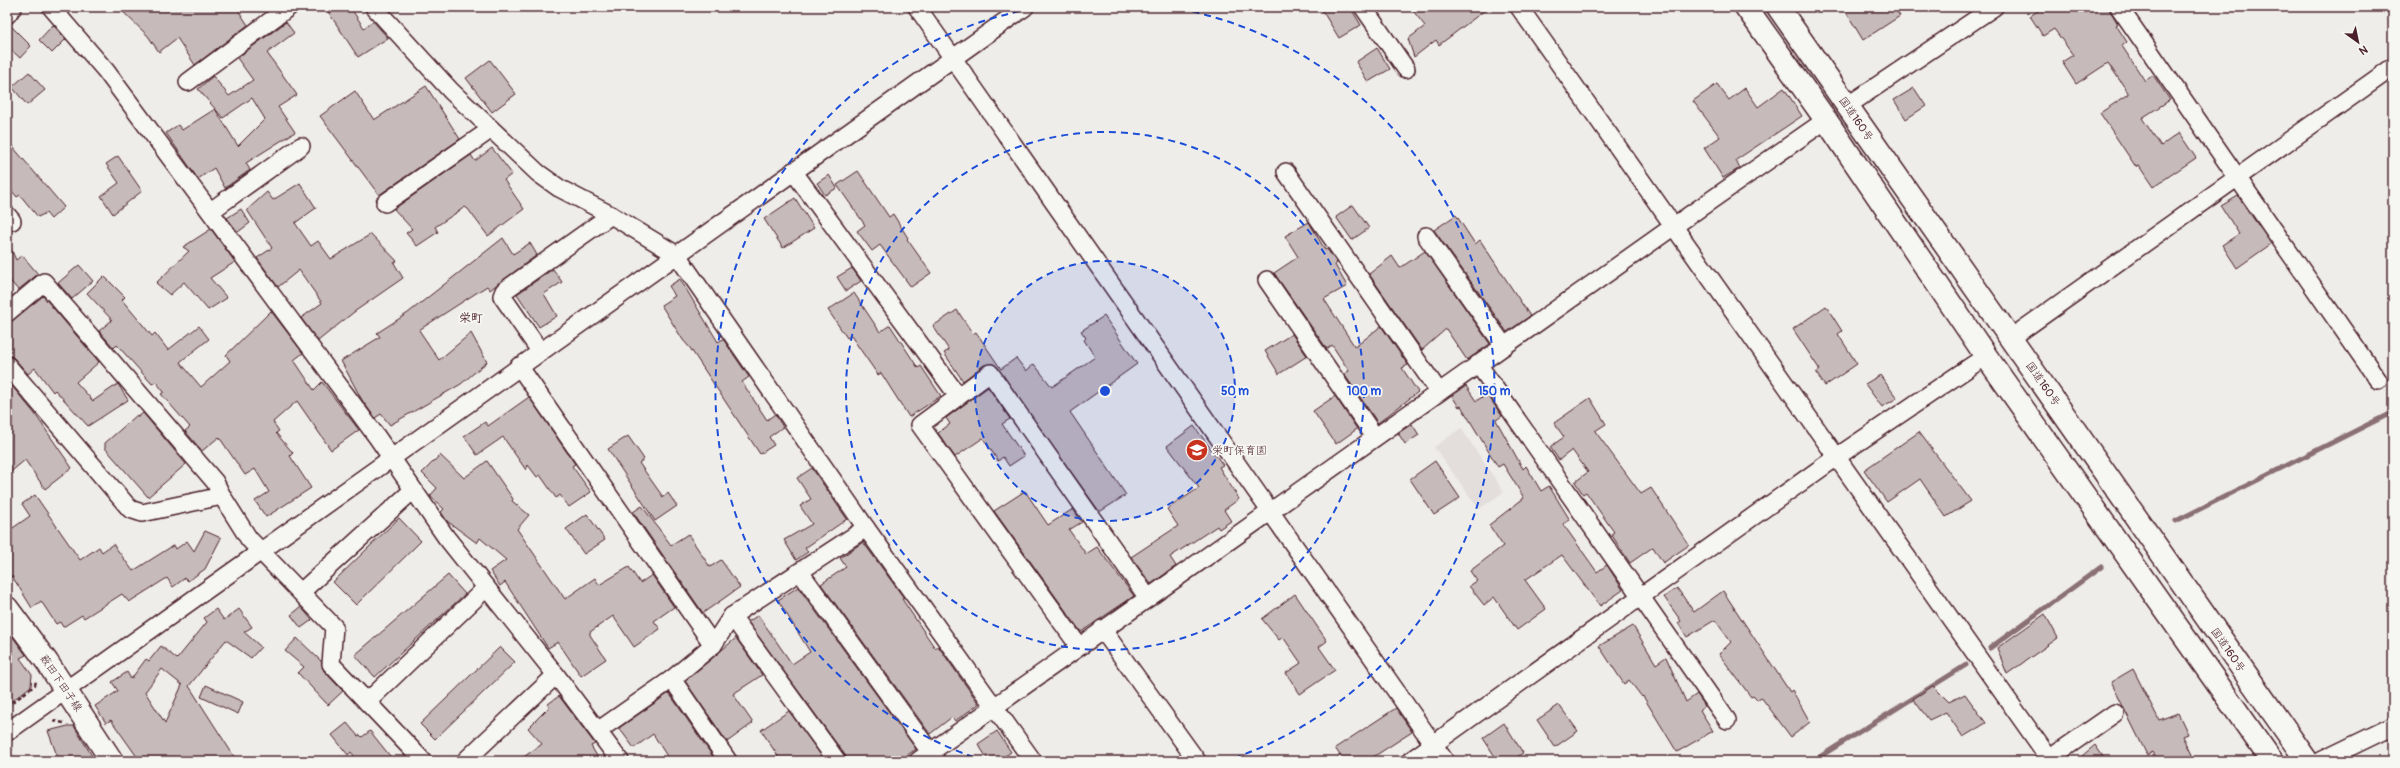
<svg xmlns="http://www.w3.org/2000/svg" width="2400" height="768" font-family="Pangolin,'Klee One',sans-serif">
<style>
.built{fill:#e3dedc}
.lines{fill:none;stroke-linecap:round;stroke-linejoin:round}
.stream{stroke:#8a6f74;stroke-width:5}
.building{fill:#c6babb;stroke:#4a1f2b;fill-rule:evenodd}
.minor-casing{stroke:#4a1f2b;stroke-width:20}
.major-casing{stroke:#4a1f2b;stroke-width:25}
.highway-casing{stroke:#4a1f2b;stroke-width:25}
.path{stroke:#4a1f2b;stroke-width:2.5;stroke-dasharray:4 3;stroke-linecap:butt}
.minor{stroke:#f6f6f2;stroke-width:17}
.major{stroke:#f6f6f2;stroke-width:22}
.highway{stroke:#f6f6f2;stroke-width:22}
.ring{fill:none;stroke:#1d4ed8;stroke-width:2;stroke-dasharray:7 5}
.labels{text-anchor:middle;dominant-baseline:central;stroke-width:3.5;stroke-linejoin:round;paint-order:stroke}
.street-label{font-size:11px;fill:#4a1f2b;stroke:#f6f6f2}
.poi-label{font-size:11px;fill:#4a1f2b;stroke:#f6f6f2;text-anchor:start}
.neighbourhood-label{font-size:12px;font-weight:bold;fill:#4a1f2b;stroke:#f6f6f2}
.centre{fill:#1d4ed8;stroke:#f6f6f2;stroke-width:2}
.ring-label{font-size:12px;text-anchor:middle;font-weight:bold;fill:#1d4ed8;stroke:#f6f6f2;stroke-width:3.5;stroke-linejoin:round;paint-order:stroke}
</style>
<rect width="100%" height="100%" fill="#efedea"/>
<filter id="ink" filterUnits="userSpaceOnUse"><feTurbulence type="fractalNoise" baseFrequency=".025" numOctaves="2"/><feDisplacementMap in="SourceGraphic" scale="8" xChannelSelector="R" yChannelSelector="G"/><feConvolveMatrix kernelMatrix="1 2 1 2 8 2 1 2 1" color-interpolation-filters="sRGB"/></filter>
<g filter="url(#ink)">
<polygon class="built" points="1461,428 1504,492 1479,509 1434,447"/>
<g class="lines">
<g class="stream">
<polyline points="2176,521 2393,412"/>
<polyline points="1990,648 2101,567"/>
<polyline points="1813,761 1966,665"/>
</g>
</g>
<g class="building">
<polygon points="118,7 236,7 248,25 195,65 177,38 159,52 148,36"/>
<polygon points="325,7 350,7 364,28 373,21 388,38 358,57"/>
<polygon points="1320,7 1350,7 1361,25 1339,38"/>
<polygon points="1410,7 1489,7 1439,45 1436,40 1414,57 1408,39 1425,26"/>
<polygon points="1843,7 1894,7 1900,16 1863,40"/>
<polygon points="2044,7 2108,7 2118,24 2116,25 2127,42 2122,46 2145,81 2153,75 2170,100 2142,118 2161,146 2179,133 2196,158 2153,187 2139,166 2136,167 2100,113 2129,94 2108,63 2076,84 2062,62 2073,55 2054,29 2043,36 2030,16"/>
<polygon points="286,22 294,33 267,53 297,95 278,107 295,132 246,163 250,170 225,188 214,168 198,179 166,133 178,125 182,130 215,109 238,146 265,119 252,98 223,118 198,89 213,76 229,96 253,80 237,58"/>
<polygon points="9,24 31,46 20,58 7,46 7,25"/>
<polygon points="53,25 66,39 52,53 39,40"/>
<polygon points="1377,48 1390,69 1368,82 1356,62"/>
<polygon points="490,60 516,94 492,112 466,78"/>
<polygon points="29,72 45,90 27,105 12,87"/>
<polygon points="1717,84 1729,100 1745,88 1758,107 1784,88 1802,116 1736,160 1740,168 1723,178 1704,148 1720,137 1693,101"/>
<polygon points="426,86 460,139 379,195 320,116 355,91 374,120"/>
<polygon points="1914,88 1926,106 1906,119 1894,100"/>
<polygon points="7,140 64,207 51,219 46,213 38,217 20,195 17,197 7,185"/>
<polygon points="492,148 512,174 504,180 524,209 488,236 468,209 465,207 435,227 438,232 417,246 406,233 412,229 394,209 471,155 475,161"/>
<polygon points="118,156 142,191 113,214 101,196 119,183 106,164"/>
<polygon points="858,171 889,217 893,214 908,238 907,239 931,273 911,287 880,245 872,251 857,231 865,225 837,185"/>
<polygon points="829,175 837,188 825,195 817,183"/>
<polygon points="300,183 316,208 295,223 311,246 318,241 331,259 371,234 397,261 394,263 403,278 354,312 318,341 301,318 322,303 299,270 278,287 257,258 272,248 247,210 267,192 273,200"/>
<polygon points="2238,196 2271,244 2237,268 2222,245 2239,234 2221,206"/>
<polygon points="795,198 814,228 783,248 764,219"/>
<polygon points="1353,205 1369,228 1352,240 1336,217"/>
<polygon points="241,209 250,223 238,232 227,218"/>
<polygon points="1456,215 1475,244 1480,240 1530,316 1507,332 1434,230"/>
<polygon points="1309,222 1325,250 1327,249 1337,263 1335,265 1347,286 1324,299 1355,347 1381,326 1408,365 1402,368 1418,392 1378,423 1344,374 1349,371 1332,345 1327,349 1274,273 1298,257 1285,236"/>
<polygon points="211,229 235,262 210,278 227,298 208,310 184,282 170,295 156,283 189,251 183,247"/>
<polygon points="503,238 513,254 530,243 537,255 495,286 490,290 487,286 419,330 439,360 471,333 487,362 461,384 390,425 381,414 375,418 362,400 341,361 380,337 377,333 408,313"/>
<polygon points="7,240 16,260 22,255 38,274 18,290 7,277"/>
<polygon points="1425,251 1490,344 1467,360 1446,329 1422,350 1369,274 1392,256 1400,268"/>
<polygon points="79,265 93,281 72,299 58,283"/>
<polygon points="852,268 861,281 846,291 837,277"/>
<polygon points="553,269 562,282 544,294 557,316 539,327 517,294"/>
<polygon points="104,276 125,297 122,300 152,336 155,333 168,350 199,326 209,339 180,362 201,387 230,361 226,355 271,311 303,353 294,360 314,390 322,382 359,430 331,450 297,401 273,422 279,431 276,433 293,453 290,456 311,488 266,517 255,501 269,492 255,469 245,475 219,437 202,451 185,431 190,427 161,394 164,392 156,382 152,384 117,345 114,348 99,331 112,320 87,293"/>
<polygon points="680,279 718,342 723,339 749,377 742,382 767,420 775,414 783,427 769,437 774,445 760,454 690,348 683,340 661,305 675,296 669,286"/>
<polygon points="854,293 880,332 890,325 918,368 921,366 941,396 909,417 881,373 878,375 851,336 847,338 828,310"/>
<polygon points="43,296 99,362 76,382 93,401 118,384 128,400 88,426 55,390 53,392 35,368 28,374 14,358 7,355 7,324"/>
<polygon points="1826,306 1842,331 1838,334 1857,364 1825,386 1816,373 1820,370 1793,329"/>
<polygon points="957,310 973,334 976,332 1001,369 1016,358 1026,371 1034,364 1052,387 1095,357 1084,340 1086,338 1081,331 1104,316 1137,364 1070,412 1126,495 1101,511 1099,511 994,364 984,365 963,381 944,353 949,350 933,326"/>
<polygon points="1292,334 1307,356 1279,374 1265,351"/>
<polygon points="1880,375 1897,398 1882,407 1865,384"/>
<polygon points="7,380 35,414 72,468 45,489 25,460 7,475"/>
<polygon points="1466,386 1476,401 1487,394 1502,416 1496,420 1523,469 1526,466 1541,491 1549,486 1570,520 1563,524 1597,572 1607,565 1623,590 1600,606 1562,555 1525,580 1546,609 1517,630 1494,597 1484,605 1469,586 1477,581 1470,571 1503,546 1489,525 1524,498 1503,464 1498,467 1461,406 1459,407 1452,396"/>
<polygon points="988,387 1010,419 1002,424 1024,456 1009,466 1003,457 998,461 983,438 955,457 938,433 950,424 946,418"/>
<polygon points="1335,396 1357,429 1336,444 1313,411"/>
<polygon points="529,397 575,464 572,466 591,492 569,507 560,495 556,498 540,475 537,477 528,465 526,470 503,437 477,455 464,436 485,422 488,426"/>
<polygon points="1590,398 1606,424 1595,431 1641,494 1651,488 1689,545 1663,563 1653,547 1630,563 1611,534 1614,532 1586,492 1583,494 1575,482 1588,472 1572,450 1559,460 1550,447 1564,437 1554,423"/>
<polygon points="143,413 186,464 148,497 105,448 105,443 137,415 138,417"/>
<polygon points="1412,424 1419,435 1405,444 1398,433"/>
<polygon points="1194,426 1223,465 1219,467 1239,499 1224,510 1231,521 1219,529 1217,526 1170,557 1176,566 1151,584 1131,557 1178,526 1167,509 1199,488 1167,446"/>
<polygon points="1919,432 1971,501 1946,517 1920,479 1887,502 1864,470"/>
<polygon points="628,436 644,459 639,463 663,497 668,493 677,506 655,521 608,449"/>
<polygon points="440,455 464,478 487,461 513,499 512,501 529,515 517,529 565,599 595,578 599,585 629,567 640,583 652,575 674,607 654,621 660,629 634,647 613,616 590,632 590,635 606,659 581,676 558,642 548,648 505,582 500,586 490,571 506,560 480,538 477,543 447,521 441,512 444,509 430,496 437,488 422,473"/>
<polygon points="1435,461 1460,498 1434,515 1410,479"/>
<polygon points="812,468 847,519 805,548 808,552 796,560 784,540 812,524 800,506 811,499 797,478"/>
<polygon points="1025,491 1048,525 1073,509 1082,522 1069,530 1086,554 1097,547 1134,596 1081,632 994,511"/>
<polygon points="35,495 80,560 99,547 102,552 113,544 133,571 174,545 176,549 187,541 194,551 205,531 221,538 205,569 188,581 185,578 173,587 167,578 129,602 122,594 84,618 82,615 63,627 60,622 56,624 41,601 32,608 12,576 7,579 7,532 30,516 22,504"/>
<polygon points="642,506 671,545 688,534 710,567 721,560 740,587 703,613 633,512"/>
<polygon points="587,514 605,540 584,554 566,529"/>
<polygon points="399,518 421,541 356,605 333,582"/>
<polygon points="863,542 904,598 902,599 935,648 938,646 979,704 955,721 952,717 930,734 821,584 846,567 840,558"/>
<polygon points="448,575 465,594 375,677 355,655"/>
<polygon points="798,587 916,749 899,761 847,761 845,755 748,622 758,615 792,664 810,652 778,600"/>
<polygon points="1677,588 1694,612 1723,591 1790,692 1792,690 1810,722 1791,737 1761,697 1757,700 1753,696 1751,697 1719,654 1731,642 1715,620 1687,637 1678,623 1681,621 1664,597"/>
<polygon points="1295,594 1327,641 1319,647 1335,670 1300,694 1286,673 1301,663 1283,637 1279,640 1262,619"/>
<polygon points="301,607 312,620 301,628 291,615"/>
<path d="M216,609L224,620L239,609L252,627L244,632L261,647L251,658L226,640L189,686L237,761H140L111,720L106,723L95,706L118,691L112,682L127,672L131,679L146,659L149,661L161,646L177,659L207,622L204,618ZM162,669L182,685L165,723L145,692Z"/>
<polygon points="2045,614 2058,638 2007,674 1997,648"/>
<polygon points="1633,626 1656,664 1666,657 1686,702 1697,694 1705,706 1700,710 1713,731 1677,752 1643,696 1642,697 1629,680 1624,684 1599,646"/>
<polygon points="7,629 26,655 20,658 32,675 31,686 7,705"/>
<polygon points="297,638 321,661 324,671 343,691 328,705 298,673 304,667 285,651"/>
<polygon points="736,638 762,675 733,694 753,723 727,742 685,681"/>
<polygon points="500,647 515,662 435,739 420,724"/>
<polygon points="2133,669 2159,720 2178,713 2188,734 2183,736 2195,761 2158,761 2153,752 2147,755 2111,682"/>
<polygon points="206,685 243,702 238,714 201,697"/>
<polygon points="1933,686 1949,702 1965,694 1986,723 1963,737 1946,712 1929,720 1913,699"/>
<polygon points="669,693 716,761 670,761 653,734 634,748 619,728"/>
<polygon points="559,696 595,744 591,746 600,761 518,761 542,744 528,728 549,707 548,704"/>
<polygon points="1559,705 1578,731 1555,747 1537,720"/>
<polygon points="1396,708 1412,732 1367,761 1344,761 1335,748"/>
<polygon points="789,711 825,761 781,761 761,730"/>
<polygon points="347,723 358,736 360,735 362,737 370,731 394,761 358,761 351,752 348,755 332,735"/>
<polygon points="1504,723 1523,753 1511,761 1498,761 1483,738"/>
<polygon points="68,726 74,726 95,761 59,761 48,731"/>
<polygon points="997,731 1011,752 998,761 989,761 978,744"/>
<polygon points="2095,745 2106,761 2076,761"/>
</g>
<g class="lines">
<g class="minor-casing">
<g id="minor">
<polyline points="51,7 106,71 377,437 446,537 556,675 620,761"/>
<polyline points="374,7 451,91 538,173 559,188 611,215 677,255 866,528 1033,761"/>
<polyline points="917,7 1445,761"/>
<polyline points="1363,7 1406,69"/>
<polyline points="1519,7 2051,761"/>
<polyline points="2119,7 2378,380"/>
<polyline points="7,15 13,7"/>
<polyline points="188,82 289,7"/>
<polyline points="1847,106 1994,7"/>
<polyline points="793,171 958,396"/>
<polyline points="1286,172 1439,392"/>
<polyline points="385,203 490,130"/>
<polyline points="211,211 301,146"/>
<polyline points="7,215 12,221"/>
<polyline points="1426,236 1504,346"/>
<polyline points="1267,280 1375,437"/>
<polyline points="7,313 44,282 215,482 222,496"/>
<polyline points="2011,338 2393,67"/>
<polyline points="540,351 502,296 504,291 611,215"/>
<polyline points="1478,364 1727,720"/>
<polyline points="7,365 130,509 142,513 222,496 249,539 334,627 331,664 423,761"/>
<polyline points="519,366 713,645"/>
<polyline points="800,572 936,760"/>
<polyline points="301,592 413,490"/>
<polyline points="732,616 837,761"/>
<polyline points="1102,629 1197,761"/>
<polyline points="1078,645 920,425 990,373 1148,598"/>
<polyline points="672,679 728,761"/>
<polyline points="367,702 486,588"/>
<polyline points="599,730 672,679 713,645 732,616 866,528"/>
<polyline points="7,732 1025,7"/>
<polyline points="465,761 556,675"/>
<polyline points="918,761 1674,226 1826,120"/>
<polyline points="1410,761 1838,456 1986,356"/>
<polyline points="2046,761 2115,713"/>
<polyline points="2321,761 2393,726"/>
</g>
</g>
<g class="major-casing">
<polyline id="major" points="7,608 47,662 112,761"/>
</g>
<g class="highway-casing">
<g id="highway">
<polyline points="1746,7 1826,120 1986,356 2272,761"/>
<polyline points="1778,7 2307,761"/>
</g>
</g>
<g class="path">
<polyline points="7,707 35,685 36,681"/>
<polyline points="53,721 64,723"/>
<polyline points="7,753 13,749"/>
</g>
<use href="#minor" class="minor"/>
<use href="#major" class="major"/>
<use href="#highway" class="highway"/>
</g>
</g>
<circle cx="1105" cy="391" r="130" fill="#1d4ed8" fill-opacity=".12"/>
<g class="ring">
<circle cx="1105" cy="391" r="130"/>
<circle cx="1105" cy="391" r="259"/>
<path d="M985 761A389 389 0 0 1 1041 7M1169 7A389 389 0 0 1 1225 761"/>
</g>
<defs>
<g id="school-disc" transform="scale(1.15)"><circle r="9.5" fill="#c8321e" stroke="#f6f6f2"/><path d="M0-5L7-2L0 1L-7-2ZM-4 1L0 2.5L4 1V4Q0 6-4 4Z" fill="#fff"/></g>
</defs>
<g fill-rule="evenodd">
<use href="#school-disc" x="1197" y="450"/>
</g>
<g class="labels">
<g class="street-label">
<text transform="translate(1856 119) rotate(55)">国道160号</text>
<text transform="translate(2043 384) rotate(55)">国道160号</text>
<text transform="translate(2228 650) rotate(55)">国道160号</text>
<text transform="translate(61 683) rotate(56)">薮田下田子線</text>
</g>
<g class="poi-label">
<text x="1212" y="450">栄町保育園</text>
</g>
<g class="neighbourhood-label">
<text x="471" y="318">栄町</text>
</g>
</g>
<circle cx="1105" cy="391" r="6" class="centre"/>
<g class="ring-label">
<text x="1235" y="395">50 m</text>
<text x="1364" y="395">100 m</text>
<text x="1494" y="395">150 m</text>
</g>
<rect width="2400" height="768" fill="none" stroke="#f6f6f2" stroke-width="24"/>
<rect x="12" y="12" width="2376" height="744" fill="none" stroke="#4a1f2b" stroke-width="1.5" filter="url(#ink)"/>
<g transform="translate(2358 42) rotate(147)" stroke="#f6f6f2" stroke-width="3" paint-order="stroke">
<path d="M0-3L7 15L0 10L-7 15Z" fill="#4a1f2b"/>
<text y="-6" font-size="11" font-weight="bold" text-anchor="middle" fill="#4a1f2b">N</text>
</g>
</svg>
